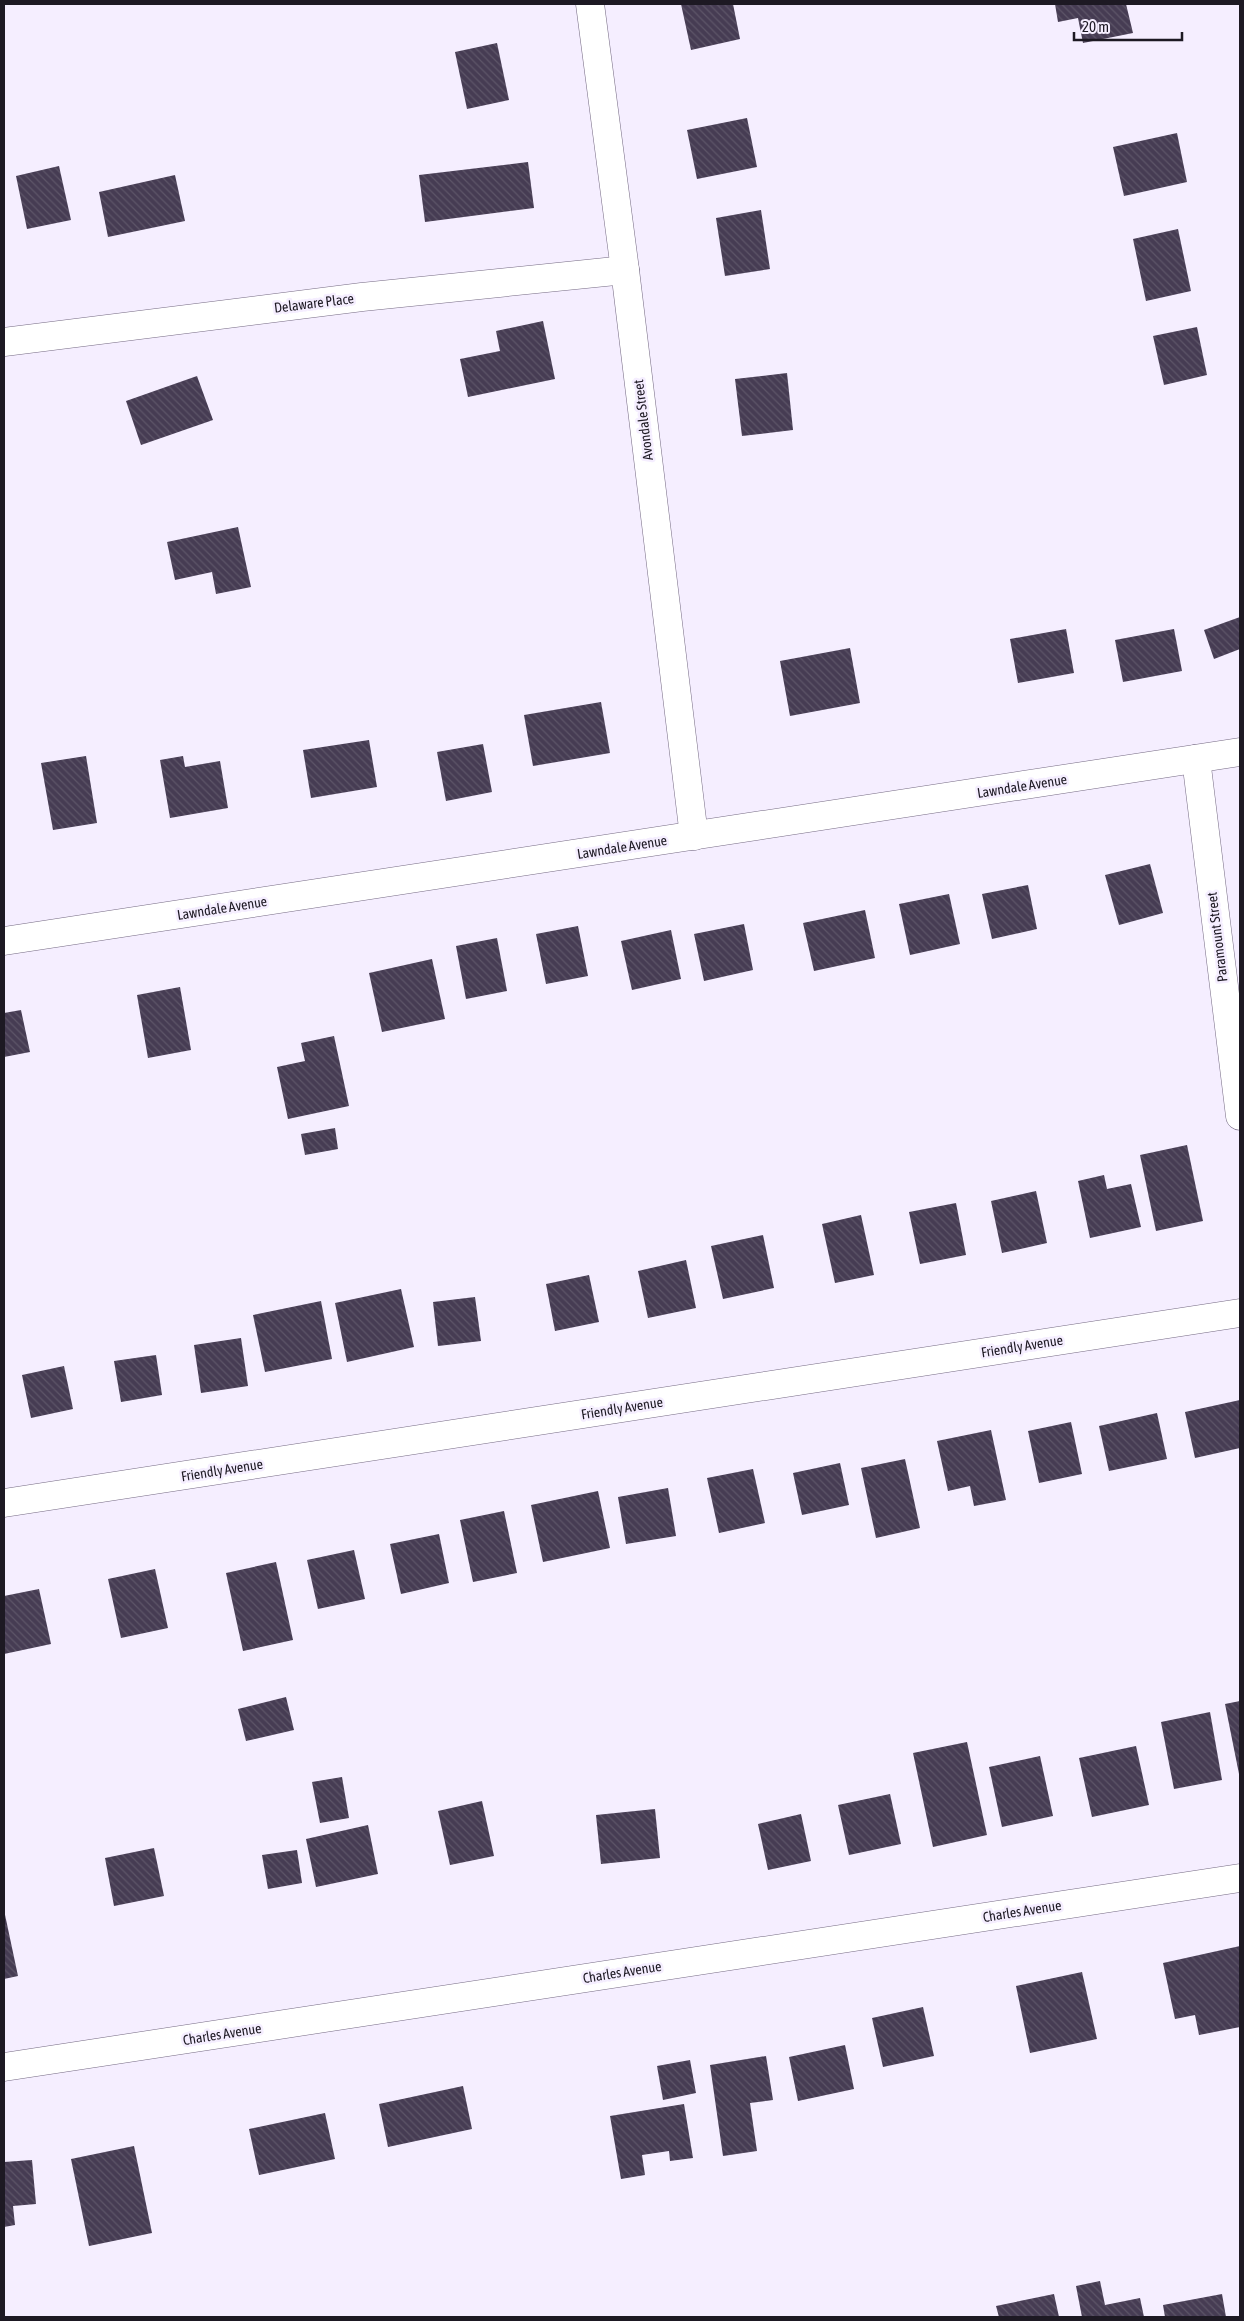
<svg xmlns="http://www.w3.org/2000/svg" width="1244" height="2321" font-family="'Asap Condensed',sans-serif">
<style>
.building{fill:url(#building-back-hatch)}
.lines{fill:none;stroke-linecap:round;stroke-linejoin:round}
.street-casing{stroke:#756a83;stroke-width:29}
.street{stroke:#fff;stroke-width:28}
.labels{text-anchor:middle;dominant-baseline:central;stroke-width:5;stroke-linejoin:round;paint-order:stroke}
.street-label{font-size:14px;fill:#1d1923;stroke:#f5eeff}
</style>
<defs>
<pattern id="building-back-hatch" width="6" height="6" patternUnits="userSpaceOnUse" patternTransform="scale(1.25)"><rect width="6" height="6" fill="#463c53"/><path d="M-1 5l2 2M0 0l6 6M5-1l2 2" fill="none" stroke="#5d5568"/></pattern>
</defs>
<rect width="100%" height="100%" fill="#f5eeff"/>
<g class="building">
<polygon points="681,4 733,4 740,39 691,50"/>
<polygon points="1055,4 1126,4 1133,33 1083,43 1078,18 1058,22"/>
<polygon points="497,43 509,100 467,109 455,52"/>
<polygon points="747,118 757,167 697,179 687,130"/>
<polygon points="1177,133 1187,182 1124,196 1113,147"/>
<polygon points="528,162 534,208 425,222 419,175"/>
<polygon points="59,166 71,220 27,229 16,176"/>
<polygon points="175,175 185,221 108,237 99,192"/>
<polygon points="761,210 770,269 725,276 716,218"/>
<polygon points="1178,229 1191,291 1146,301 1133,239"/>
<polygon points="543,321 555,379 468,397 460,359 500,351 496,331"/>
<polygon points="1197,327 1207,375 1164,385 1153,336"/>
<polygon points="787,373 793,430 742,436 735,379"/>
<polygon points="197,376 213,420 141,445 126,401"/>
<polygon points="238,527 251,587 216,594 212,572 175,580 167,542"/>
<polygon points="1240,617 1240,649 1214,659 1204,630"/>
<polygon points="1066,629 1074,673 1018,683 1010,639"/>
<polygon points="1174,629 1182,671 1123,682 1115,640"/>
<polygon points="850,648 860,703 790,716 780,661"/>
<polygon points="601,702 610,753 533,766 524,715"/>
<polygon points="369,740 377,787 311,798 303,750"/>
<polygon points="483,744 492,792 446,801 437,752"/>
<polygon points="86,756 97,823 53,830 41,763"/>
<polygon points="183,756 185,767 220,761 228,808 170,818 160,760"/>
<polygon points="1150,864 1163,913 1119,925 1105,875"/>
<polygon points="1028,885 1037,929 992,939 982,894"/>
<polygon points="949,894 960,944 910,955 899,904"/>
<polygon points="865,910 875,958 814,971 803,923"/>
<polygon points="744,924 753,970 704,981 694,934"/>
<polygon points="578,926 588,976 546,984 536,934"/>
<polygon points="671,930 681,979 632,990 621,941"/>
<polygon points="497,938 507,991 466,999 456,946"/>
<polygon points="432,959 445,1019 382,1032 369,973"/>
<polygon points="180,987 191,1050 148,1058 137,995"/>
<polygon points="21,1010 30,1052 4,1057 4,1013"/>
<polygon points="334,1036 349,1106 288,1119 277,1067 305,1061 301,1043"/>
<polygon points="335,1128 338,1149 305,1155 301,1134"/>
<polygon points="1187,1145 1203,1221 1156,1231 1140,1155"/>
<polygon points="1104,1175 1107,1189 1131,1184 1141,1227 1090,1238 1078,1181"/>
<polygon points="1036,1191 1047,1243 1002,1253 991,1201"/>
<polygon points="956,1203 966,1255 920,1264 909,1212"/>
<polygon points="861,1215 874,1275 835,1283 822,1224"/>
<polygon points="763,1235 774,1288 723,1299 711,1246"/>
<polygon points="686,1260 696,1308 648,1318 638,1271"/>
<polygon points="589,1275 599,1322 555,1331 546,1284"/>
<polygon points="401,1289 414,1347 347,1362 335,1303"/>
<polygon points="475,1297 481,1341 438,1346 433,1302"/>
<polygon points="321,1301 332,1359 265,1372 253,1315"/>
<polygon points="241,1338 248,1386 201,1393 194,1345"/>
<polygon points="156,1355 162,1395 121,1402 114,1361"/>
<polygon points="64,1366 73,1409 31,1418 22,1375"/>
<polygon points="1240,1400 1240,1448 1195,1458 1185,1412"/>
<polygon points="1157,1413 1167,1459 1109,1471 1099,1426"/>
<polygon points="1071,1422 1082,1474 1039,1483 1028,1431"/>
<polygon points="991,1430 1006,1500 974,1506 970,1486 948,1491 937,1441"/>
<polygon points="905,1459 920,1528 876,1538 861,1468"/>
<polygon points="840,1463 849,1505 802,1515 793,1473"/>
<polygon points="753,1469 765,1523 719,1533 707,1478"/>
<polygon points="668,1488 676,1536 626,1544 618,1497"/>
<polygon points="598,1491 610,1548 543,1562 531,1505"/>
<polygon points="504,1511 517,1573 473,1582 460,1520"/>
<polygon points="439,1534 449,1583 401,1594 390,1544"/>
<polygon points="354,1550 365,1599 318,1609 307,1560"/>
<polygon points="276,1562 293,1640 243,1651 226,1573"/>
<polygon points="155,1569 168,1628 121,1638 108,1579"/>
<polygon points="39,1589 51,1644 4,1654 4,1596"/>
<polygon points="286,1697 294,1730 246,1741 238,1709"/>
<polygon points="1240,1701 1240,1774 1239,1774 1225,1704"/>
<polygon points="1210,1712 1222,1780 1174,1789 1161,1722"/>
<polygon points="967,1742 987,1835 933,1847 913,1753"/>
<polygon points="1136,1746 1149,1805 1092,1817 1079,1758"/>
<polygon points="1040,1756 1053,1816 1002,1827 989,1767"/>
<polygon points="342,1777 349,1818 320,1823 312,1782"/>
<polygon points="890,1794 901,1844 849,1855 838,1805"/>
<polygon points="482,1801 494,1856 450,1865 438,1811"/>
<polygon points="655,1809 660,1858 601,1864 596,1815"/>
<polygon points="801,1814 811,1861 768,1870 758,1824"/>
<polygon points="368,1825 378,1874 316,1887 306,1839"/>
<polygon points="154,1848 164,1896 114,1906 105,1858"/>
<polygon points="297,1850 302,1883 268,1889 262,1855"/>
<polygon points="4,1910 18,1976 4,1979"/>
<polygon points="1240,1946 1240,2027 1199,2035 1195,2015 1175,2019 1163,1963"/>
<polygon points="1082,1972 1097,2039 1030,2053 1016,1986"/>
<polygon points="923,2007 934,2056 883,2067 872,2018"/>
<polygon points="845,2045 854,2089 798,2101 789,2057"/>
<polygon points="766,2056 773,2100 750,2103 757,2151 723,2156 710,2065"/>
<polygon points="690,2060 696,2093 663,2100 657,2066"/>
<polygon points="463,2086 472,2129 388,2147 379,2104"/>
<polygon points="684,2104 693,2158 670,2161 669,2151 642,2155 645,2175 621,2179 610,2116"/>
<polygon points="325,2113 335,2159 259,2175 249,2129"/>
<polygon points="134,2146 152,2233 89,2246 71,2159"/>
<polygon points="32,2160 36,2204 13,2206 15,2225 4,2227 4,2162"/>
<polygon points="1100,2281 1105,2305 1140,2298 1144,2317 1082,2317 1076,2286"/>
<polygon points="1054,2294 1059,2317 999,2317 996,2306"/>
<polygon points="1222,2294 1226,2317 1165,2317 1163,2305"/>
</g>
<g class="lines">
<g class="street-casing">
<g id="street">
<polyline points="590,4 625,270 694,836"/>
<polyline points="4,342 362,297 625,270"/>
<polyline points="1196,759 1240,1116"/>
<polyline points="4,941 1240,752"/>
<polyline points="4,1503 1240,1313"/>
<polyline points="4,2067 1240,1878"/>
</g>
</g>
<use href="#street" class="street"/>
</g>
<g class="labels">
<g class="street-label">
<text transform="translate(314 303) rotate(-7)">Delaware Place</text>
<text transform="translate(643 420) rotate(-97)">Avondale Street</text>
<text transform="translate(1022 786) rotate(-9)">Lawndale Avenue</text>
<text transform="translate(622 847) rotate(-9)">Lawndale Avenue</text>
<text transform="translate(222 908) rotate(-9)">Lawndale Avenue</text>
<text transform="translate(1217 937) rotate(-97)">Paramount Street</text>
<text transform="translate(1022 1346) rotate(-9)">Friendly Avenue</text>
<text transform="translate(622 1408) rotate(-9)">Friendly Avenue</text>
<text transform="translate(222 1470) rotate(-9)">Friendly Avenue</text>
<text transform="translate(1022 1911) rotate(-9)">Charles Avenue</text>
<text transform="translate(622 1972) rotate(-9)">Charles Avenue</text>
<text transform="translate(222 2034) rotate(-9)">Charles Avenue</text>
</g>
</g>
<rect width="1244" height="2321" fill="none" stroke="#1d1923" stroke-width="10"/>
<path d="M1074 32v8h108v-8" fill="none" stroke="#1d1923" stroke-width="2.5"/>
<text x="1082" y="32" font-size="15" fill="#1d1923" stroke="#f5eeff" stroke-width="4" paint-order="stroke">20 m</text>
</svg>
